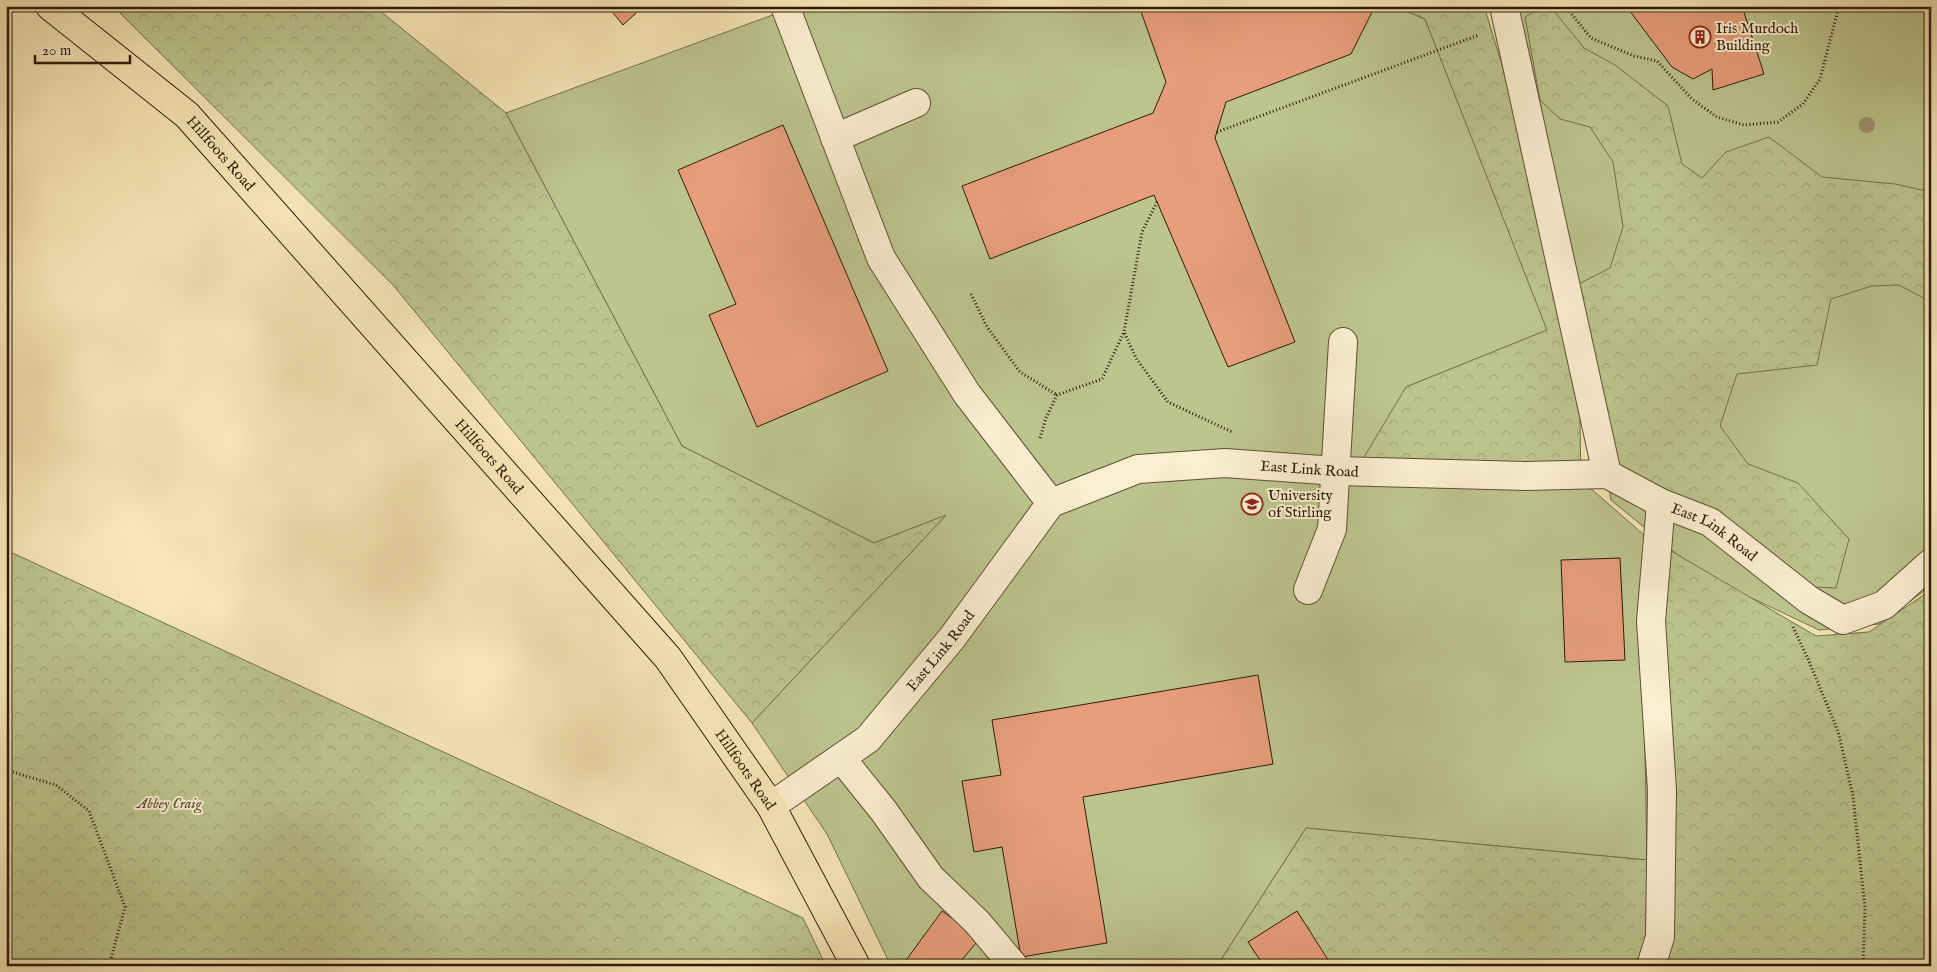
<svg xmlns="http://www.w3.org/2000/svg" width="1937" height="972" font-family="'IM FELL English',serif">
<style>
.green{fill:#bdc58e;stroke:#74704c}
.forest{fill:url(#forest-crowns);stroke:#74704c}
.building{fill:#e89e7b;stroke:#2c1c09}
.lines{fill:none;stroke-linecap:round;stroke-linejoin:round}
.minor-casing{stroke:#5f4e34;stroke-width:30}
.major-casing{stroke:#2c1c09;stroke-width:30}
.path{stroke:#2c1c09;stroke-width:3;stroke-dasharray:1 2.5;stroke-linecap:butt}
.minor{stroke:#faefd0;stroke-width:28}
.major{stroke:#f7e6b6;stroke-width:28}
.tree{fill:#a0936d}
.labels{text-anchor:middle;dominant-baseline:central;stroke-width:4;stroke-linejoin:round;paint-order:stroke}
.poi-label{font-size:15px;fill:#2c1c09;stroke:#faefd0;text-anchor:start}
.street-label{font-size:15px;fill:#2c1c09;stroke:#faefd0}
.park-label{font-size:15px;font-style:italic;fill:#584f31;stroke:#faefd0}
</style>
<defs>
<pattern id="forest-crowns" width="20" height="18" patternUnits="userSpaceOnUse" patternTransform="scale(1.25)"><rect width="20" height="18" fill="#bdc58e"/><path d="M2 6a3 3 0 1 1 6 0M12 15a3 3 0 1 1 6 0" fill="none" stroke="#a3a979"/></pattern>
</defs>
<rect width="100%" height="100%" fill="#f7e6b6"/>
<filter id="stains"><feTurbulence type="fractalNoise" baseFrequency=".004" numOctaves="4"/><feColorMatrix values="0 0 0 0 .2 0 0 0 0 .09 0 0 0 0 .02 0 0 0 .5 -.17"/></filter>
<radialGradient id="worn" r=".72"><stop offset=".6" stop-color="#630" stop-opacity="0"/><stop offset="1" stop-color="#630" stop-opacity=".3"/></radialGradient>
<g class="green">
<polygon points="797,6 1394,6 1425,19 1548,330 1406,387 1581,480 1644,535 1647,860 1306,828 1217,966 891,966 827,834 752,723 945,516 874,543 682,446 506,113"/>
<polygon points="1509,6 1931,6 1931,586 1879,624 1819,630 1701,574 1611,500 1525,54"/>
</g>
<g class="forest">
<polygon points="113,6 374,6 506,113 682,446 874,543 946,515 752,723 393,285"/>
<polygon points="1394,6 1484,6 1528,150 1579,371 1581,480 1358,467 1406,387 1547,330 1425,19"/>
<polygon points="1545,6 1550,6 1584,48 1615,65 1668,106 1682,164 1702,178 1726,152 1769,137 1822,177 1895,184 1931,192 1931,302 1899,285 1872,286 1831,299 1817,365 1737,374 1720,426 1748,464 1798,483 1849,539 1836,588 1813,587 1607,474 1567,290 1610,268 1623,227 1613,162 1590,127 1560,119 1540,100 1525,17"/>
<polygon points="1644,535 1816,636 1869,632 1931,590 1931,966 1217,966 1306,828 1647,860 1644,702"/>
<polygon points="6,550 803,918 826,966 6,966"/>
</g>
<g class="building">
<polygon points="607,6 644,6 623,25"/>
<polygon points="1139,6 1375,6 1351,54 1226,102 1215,138 1295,342 1228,367 1154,195 990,259 962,186 1153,113 1166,82"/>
<polygon points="1626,6 1742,6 1764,74 1713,90 1712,69 1693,79 1672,67"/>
<polygon points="783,125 888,371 757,427 709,315 736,304 678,170"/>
<polygon points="1620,558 1625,660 1565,662 1561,560"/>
<polygon points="1258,675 1273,764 1083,797 1107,943 1021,957 1002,847 974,852 962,781 1001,775 992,720"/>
<polygon points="942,911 980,938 957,966 908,966 904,963"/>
<polygon points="1297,911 1332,966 1264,966 1248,942"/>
</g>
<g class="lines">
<g class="minor-casing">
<g id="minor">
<polyline points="785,6 881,258 967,394 1051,503"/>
<polyline points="1504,6 1607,474"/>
<polyline points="835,138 916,103"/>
<polyline points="1308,590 1332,529 1343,342"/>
<polyline points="841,758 883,810 931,878 977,922 1014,966"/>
<path id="s1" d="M771,806L868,739L952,638L1051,503L1138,469L1225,463L1336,471L1527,476L1607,474L1661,503L1710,522L1809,600L1843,620L1884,605L1931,563"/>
<polyline points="1651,966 1660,937 1662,790 1651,621 1661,503"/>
</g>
</g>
<g class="major-casing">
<g id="major">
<path id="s2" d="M50,6L187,115L668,658L771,806L856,966"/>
</g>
</g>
<g class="path">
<polyline points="1565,6 1591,38 1634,56 1657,61 1692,99 1717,117 1744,125 1778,122 1803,104 1820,79 1839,6"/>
<polyline points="1217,132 1479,35"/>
<polyline points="1157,202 1142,232 1124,332 1136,358 1168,402 1232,432"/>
<polyline points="971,294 987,327 1020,372 1057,395"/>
<polyline points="1040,438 1046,418 1057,395 1102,379 1124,332"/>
<polyline points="1793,627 1808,659 1838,731 1853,796 1865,908 1863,966"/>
<polyline points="6,770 56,785 89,811 125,907 109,966"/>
</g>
<use href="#minor" class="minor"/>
<use href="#major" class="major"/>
</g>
<circle class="tree" cx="1867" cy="125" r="8"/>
<defs>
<g id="building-ring" transform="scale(1.125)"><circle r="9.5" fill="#faefd0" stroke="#8f2418" stroke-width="1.5"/><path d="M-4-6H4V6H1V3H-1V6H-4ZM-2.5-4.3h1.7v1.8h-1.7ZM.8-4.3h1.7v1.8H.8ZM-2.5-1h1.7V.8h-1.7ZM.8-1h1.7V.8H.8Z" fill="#8f2418"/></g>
<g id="university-ring" transform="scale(1.125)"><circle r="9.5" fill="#faefd0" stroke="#8f2418" stroke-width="1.5"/><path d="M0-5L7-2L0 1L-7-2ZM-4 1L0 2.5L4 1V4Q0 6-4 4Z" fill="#8f2418"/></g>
</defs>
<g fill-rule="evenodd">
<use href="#building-ring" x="1700" y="37"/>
<use href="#university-ring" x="1252" y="504"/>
</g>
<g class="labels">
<g class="poi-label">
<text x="1716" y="28">Iris Murdoch<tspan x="1716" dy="17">Building</tspan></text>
<text x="1268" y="495">University<tspan x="1268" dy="17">of Stirling</tspan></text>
</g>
<g class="street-label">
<text stroke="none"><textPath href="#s2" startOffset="226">Hillfoots Road</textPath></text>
<text stroke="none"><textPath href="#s2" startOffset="631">Hillfoots Road</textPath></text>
<text stroke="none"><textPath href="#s1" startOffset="682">East Link Road</textPath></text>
<text stroke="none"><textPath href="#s1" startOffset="1102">East Link Road</textPath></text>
<text stroke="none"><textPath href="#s1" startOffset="232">East Link Road</textPath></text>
<text stroke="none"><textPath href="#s2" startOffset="1036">Hillfoots Road</textPath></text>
</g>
<g class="park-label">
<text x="169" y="803">Abbey Craig</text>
</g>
</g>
<rect width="1937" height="972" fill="none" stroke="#f7e6b6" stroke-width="25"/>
<rect x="8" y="8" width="1922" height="957" fill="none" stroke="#2c1c09" stroke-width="2.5"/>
<rect x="12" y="12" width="1912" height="947" fill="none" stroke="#2c1c09"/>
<path d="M35 55v8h95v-8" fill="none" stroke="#2c1c09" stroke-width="2.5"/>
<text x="42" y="55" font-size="15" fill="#2c1c09" stroke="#faefd0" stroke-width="4" paint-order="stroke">20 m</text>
<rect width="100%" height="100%" filter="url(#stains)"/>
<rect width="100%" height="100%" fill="url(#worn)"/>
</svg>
